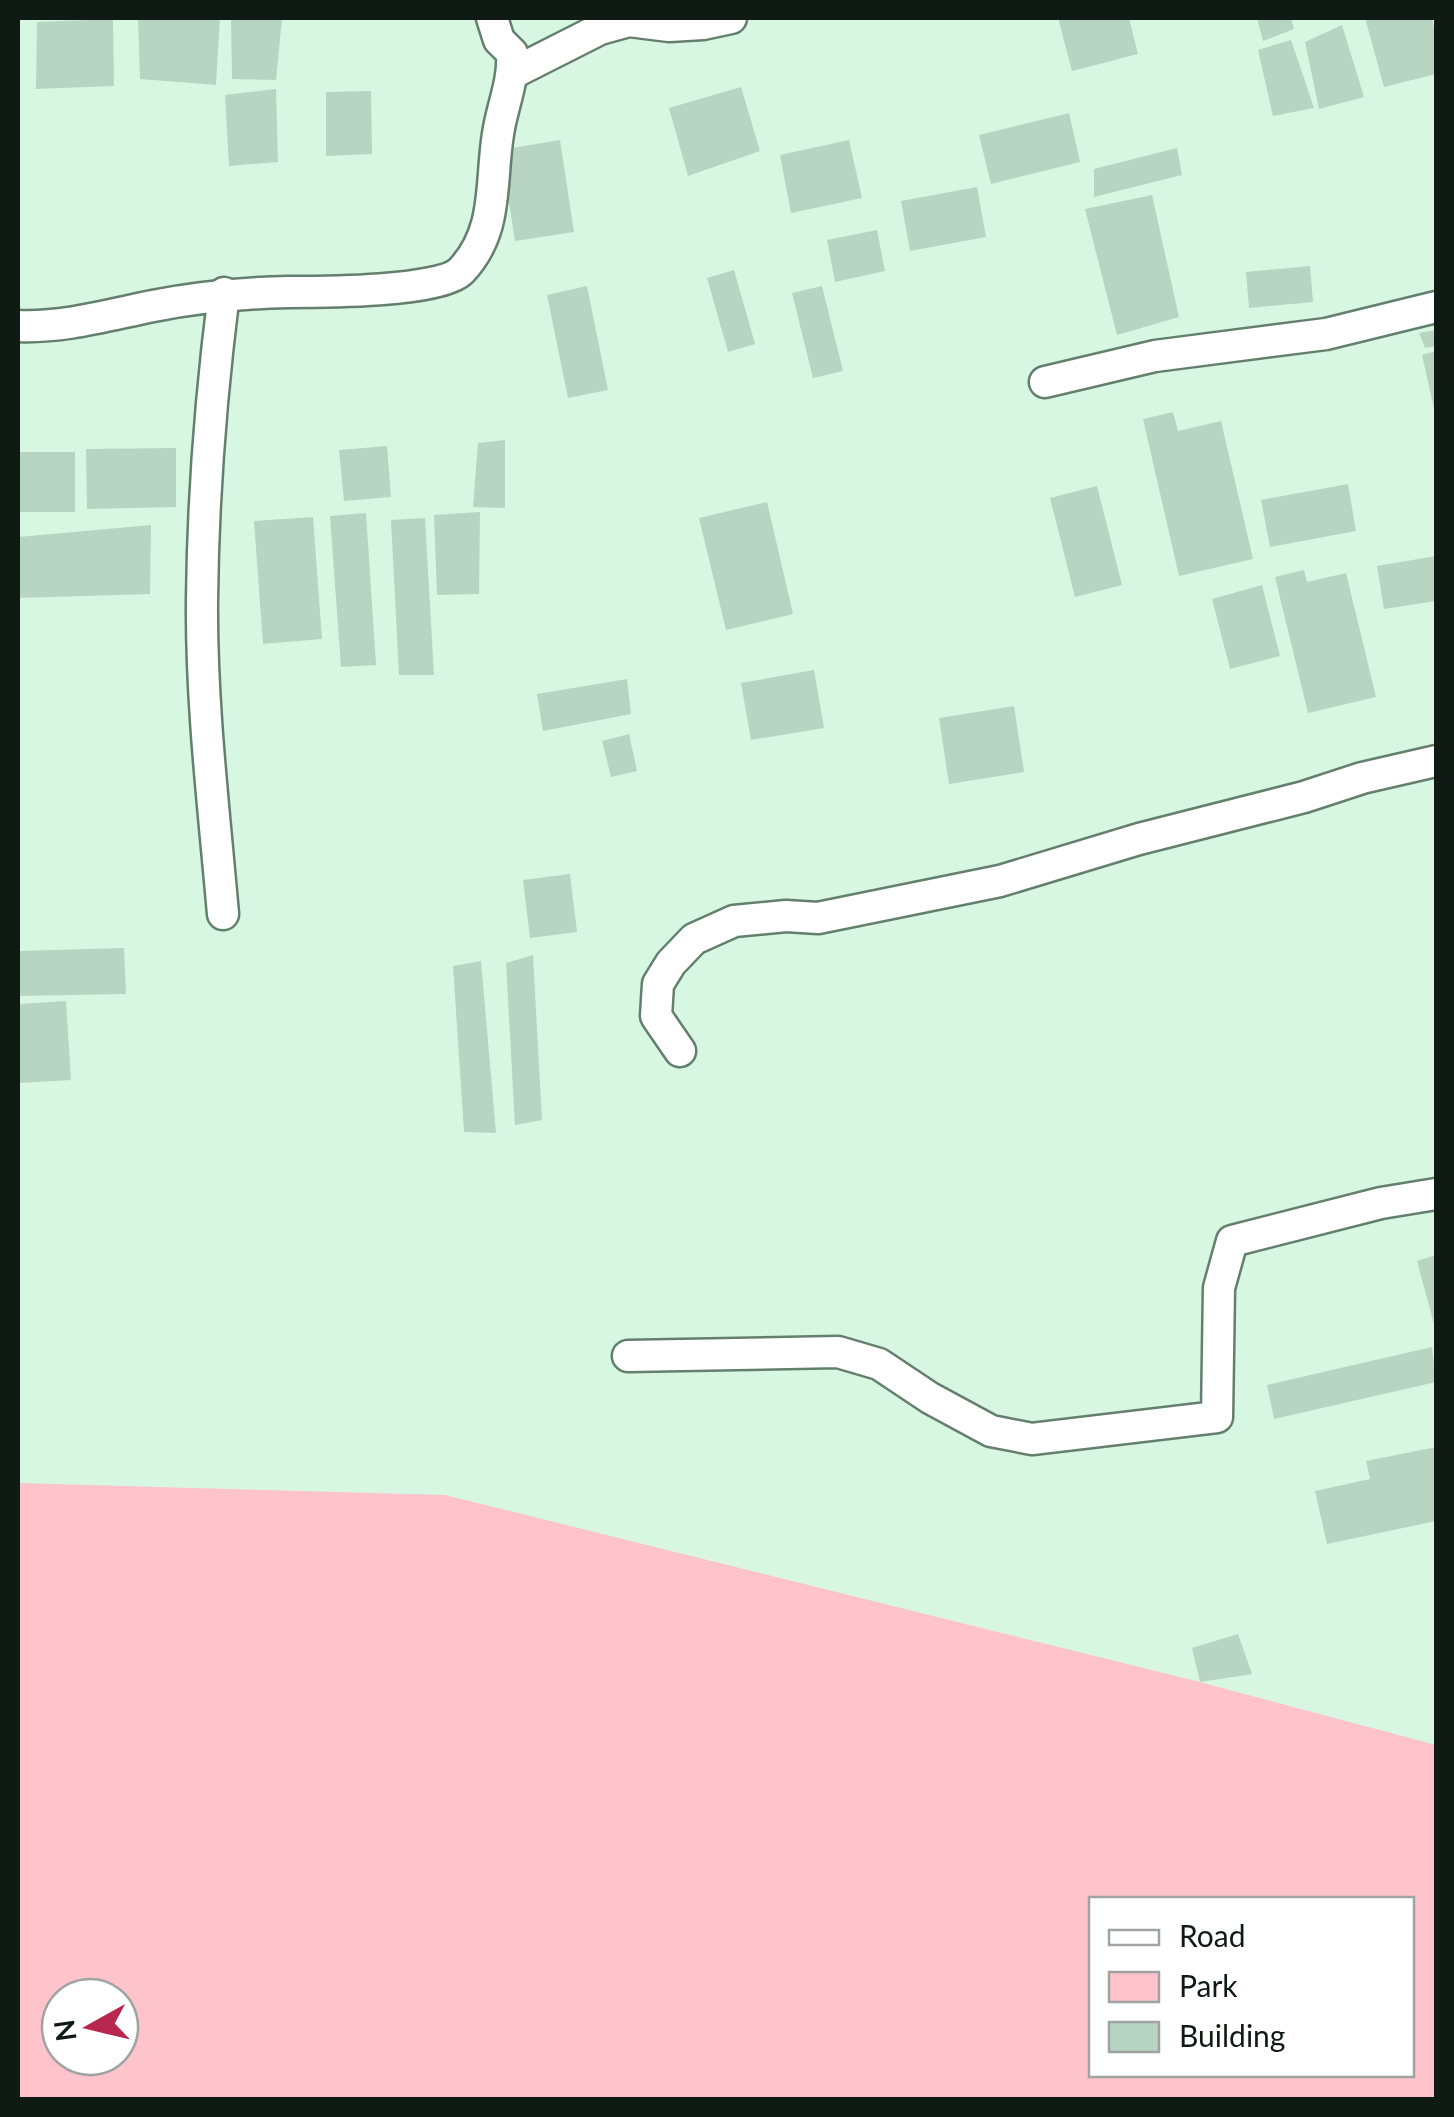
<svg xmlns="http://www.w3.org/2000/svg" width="1454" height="2117" font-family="Lato,sans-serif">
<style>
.green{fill:#fec3cb;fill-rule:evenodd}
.building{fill:#b7d5c2}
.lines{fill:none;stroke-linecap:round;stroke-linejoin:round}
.street-casing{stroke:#647f6d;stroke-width:35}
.street{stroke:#fff;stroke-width:30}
</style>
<rect width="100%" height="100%" fill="#d8f7e3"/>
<path class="green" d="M18,1483L445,1495L1200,1682L1436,1745V2099L18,2100ZM1092,1900H1412V2074H1092ZM60,1997H120V2057H60Z"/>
<g class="building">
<polygon points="138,18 220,18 216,85 140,79"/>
<polygon points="231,18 282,18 276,80 232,79"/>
<polygon points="1058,18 1129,18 1138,54 1072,71"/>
<polygon points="1257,18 1291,18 1294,29 1263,41"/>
<polygon points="1365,18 1432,18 1436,37 1436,74 1384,87"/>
<polygon points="113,19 114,86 36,89 37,22"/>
<polygon points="1342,25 1364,97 1319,109 1305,42"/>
<polygon points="1291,40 1314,108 1273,116 1258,50"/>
<polygon points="741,87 760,151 688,176 669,108"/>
<polygon points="276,89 278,162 229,166 225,95"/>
<polygon points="371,91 372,154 326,156 326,92"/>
<polygon points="1069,113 1080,162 991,184 979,135"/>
<polygon points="560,140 574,232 515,241 501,150"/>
<polygon points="849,140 862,198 791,213 780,155"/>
<polygon points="1177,148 1182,175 1094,197 1094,169"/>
<polygon points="977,187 986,237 910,251 901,201"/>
<polygon points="1152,195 1179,317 1117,335 1085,209"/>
<polygon points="877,230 885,271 835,282 827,240"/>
<polygon points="1310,266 1313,302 1249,308 1246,272"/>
<polygon points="734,270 755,344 728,352 707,278"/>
<polygon points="587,286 608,390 568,398 547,295"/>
<polygon points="822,286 843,371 813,378 792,293"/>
<polygon points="1436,330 1436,346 1425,348 1419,333"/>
<polygon points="1436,351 1436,413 1435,413 1422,355"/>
<polygon points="1173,412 1178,431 1221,421 1253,559 1179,576 1143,419"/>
<polygon points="505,440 505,508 473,507 478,443"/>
<polygon points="387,446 391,497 344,501 339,450"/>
<polygon points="176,448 176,507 87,509 86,449"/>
<rect x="18" y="452" width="57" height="60"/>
<polygon points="1348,484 1356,531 1270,547 1261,500"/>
<polygon points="1097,486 1122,585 1075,597 1050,498"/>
<polygon points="767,502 793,614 726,630 699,518"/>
<polygon points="480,512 479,594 437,595 434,515"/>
<polygon points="366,513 376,665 341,667 330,516"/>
<polygon points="313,517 322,639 263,644 254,521"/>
<polygon points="425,518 434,675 399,675 391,520"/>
<polygon points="151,525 150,594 18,598 18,537"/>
<polygon points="1436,556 1436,601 1384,609 1377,566"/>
<polygon points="1304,570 1307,582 1346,573 1376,697 1308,713 1275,577"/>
<polygon points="1262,585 1280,656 1230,669 1212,599"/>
<polygon points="814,670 824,728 751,740 741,683"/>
<polygon points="627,679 631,714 543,731 537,694"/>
<polygon points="1014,706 1024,772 949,784 939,718"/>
<polygon points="629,734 637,771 611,777 602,741"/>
<polygon points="570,874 577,932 530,938 523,880"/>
<polygon points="124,948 126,994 18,996 18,951"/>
<polygon points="533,955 542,1120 515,1125 506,963"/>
<polygon points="481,961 496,1133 464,1132 453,966"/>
<polygon points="66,1001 71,1080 20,1083 18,1004"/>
<polygon points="1436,1255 1436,1328 1435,1328 1417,1261"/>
<polygon points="1432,1347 1436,1382 1274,1419 1267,1385"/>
<polygon points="1436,1447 1436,1521 1327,1544 1315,1491 1370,1479 1366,1461"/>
<polygon points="1238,1634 1252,1674 1200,1682 1192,1648"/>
</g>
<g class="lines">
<g class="street-casing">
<g id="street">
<polyline points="513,73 600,29 629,21 669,26 703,24 731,18"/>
<path d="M18,326C64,328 108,315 153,306C198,297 242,293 289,292C322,292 440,292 461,271C499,231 490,183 498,134C502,106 514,82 512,53L499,40L492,18"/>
<polyline points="1045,382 1155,356 1326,334 1436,307"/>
<path d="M223,914C214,810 201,704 202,600C203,497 211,395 224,293"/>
<polyline points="680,1051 656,1016 658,984 671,963 694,939 734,921 786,916 818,918 1000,881 1139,839 1304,797 1362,778 1436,761"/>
<polyline points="628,1356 838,1352 879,1364 930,1398 991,1431 1032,1439 1217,1417 1219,1288 1232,1241 1381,1203 1436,1194"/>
</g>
</g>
<use href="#street" class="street"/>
</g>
<rect width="1454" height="2117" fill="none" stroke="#101a14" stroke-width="40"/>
<rect x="1089" y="1897" width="325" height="180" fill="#ffffff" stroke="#9fa3a1" stroke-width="2.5"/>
<rect x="1109" y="1930" width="50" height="15" fill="#ffffff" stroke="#9fa3a1" stroke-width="2.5"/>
<text x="1179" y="1947" font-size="30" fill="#101a14">Road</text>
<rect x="1109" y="1972" width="50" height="30" fill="#fec3cb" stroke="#9fa3a1" stroke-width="2.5"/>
<text x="1179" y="1997" font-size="30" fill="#101a14">Park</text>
<rect x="1109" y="2022" width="50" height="30" fill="#b7d5c2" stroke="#9fa3a1" stroke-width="2.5"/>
<text x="1179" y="2047" font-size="30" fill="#101a14">Building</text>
<g transform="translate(90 2027) rotate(262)"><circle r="48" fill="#ffffff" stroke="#9fa3a1" stroke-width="2.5"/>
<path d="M0-8L18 38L0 25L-18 38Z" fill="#b7274f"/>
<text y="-15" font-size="28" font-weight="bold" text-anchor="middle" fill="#101a14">N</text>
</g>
</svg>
